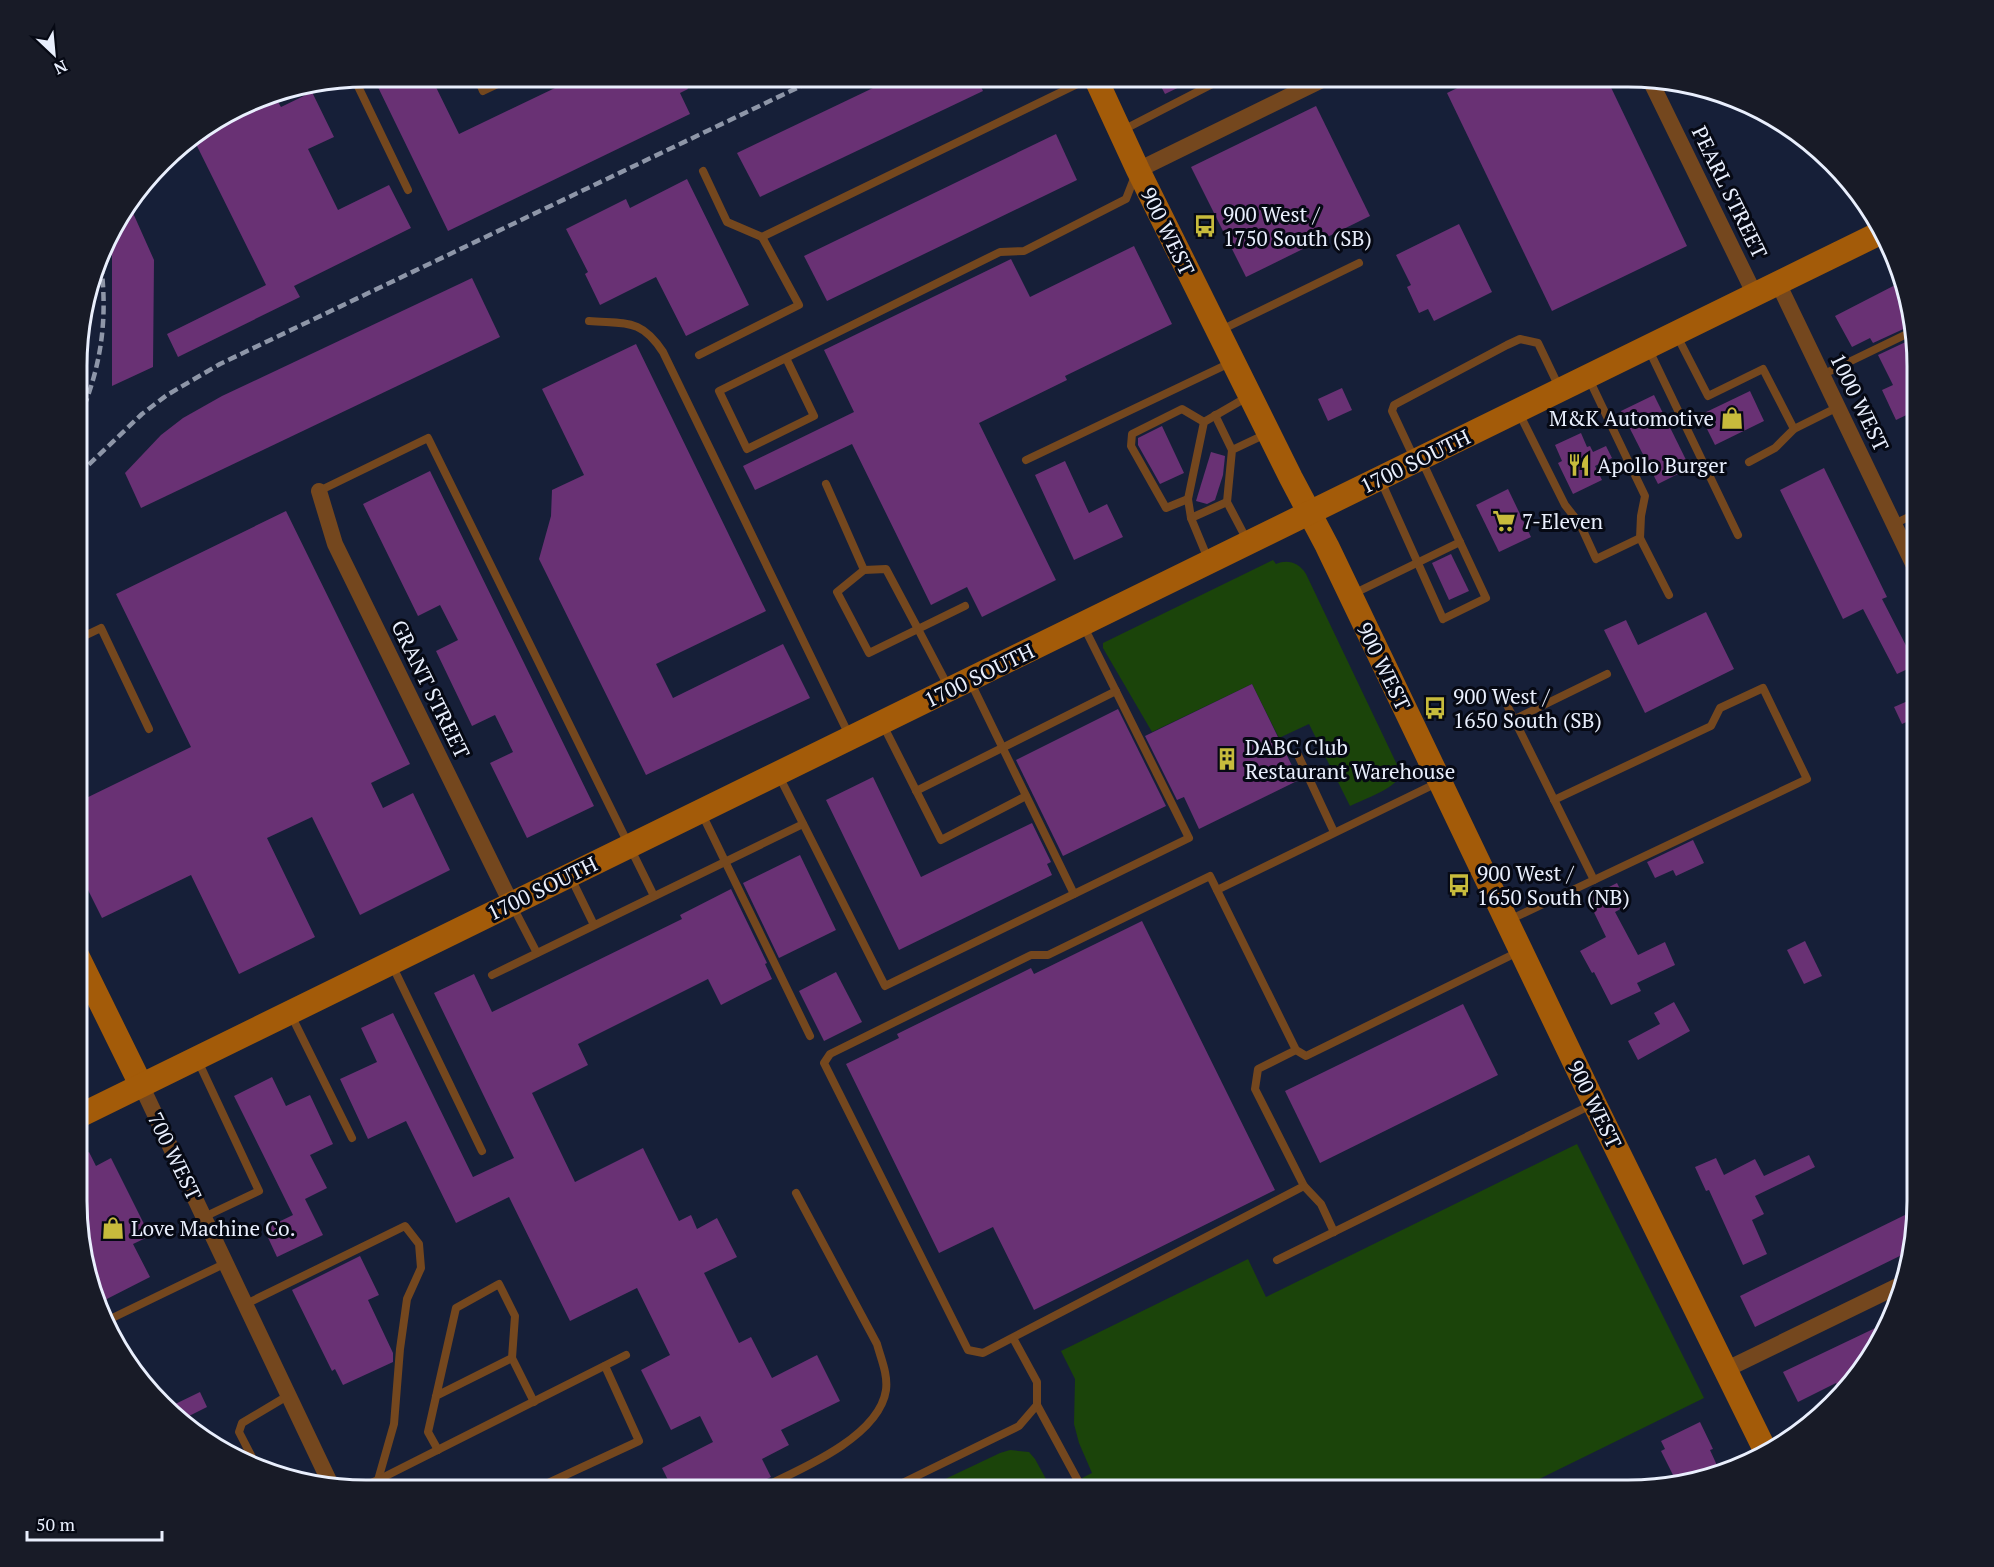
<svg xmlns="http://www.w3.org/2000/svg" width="1994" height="1567" font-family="'PT Serif',serif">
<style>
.green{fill:#1b440a}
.building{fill:#693174}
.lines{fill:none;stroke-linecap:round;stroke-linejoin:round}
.lane{stroke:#74471e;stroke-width:8}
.street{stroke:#74471e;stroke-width:16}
.secondary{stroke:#a35b09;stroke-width:24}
.rail{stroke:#8e96a8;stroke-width:4.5;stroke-dasharray:9 4.5;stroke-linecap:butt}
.labels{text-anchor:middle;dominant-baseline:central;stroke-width:6;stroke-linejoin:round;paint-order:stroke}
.street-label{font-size:21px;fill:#e9effd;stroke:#060914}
.poi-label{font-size:21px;fill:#e9effd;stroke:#060914;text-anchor:start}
.rim{fill:none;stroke:#e9effd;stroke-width:3}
</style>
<rect width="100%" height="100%" fill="#161f38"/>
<g class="green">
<path d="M1273,560L1276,564C1288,559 1299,563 1306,574L1401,773C1398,788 1364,799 1350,806L1309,724L1279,738L1252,684L1152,732L1103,648V643Z"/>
<polygon points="1577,1144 1704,1398 1517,1490 1089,1490 1082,1478 1092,1473 1079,1443 1074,1424 1075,1379 1061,1351 1248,1259 1266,1297"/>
<polygon points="1010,1450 1029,1452 1035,1459 1052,1490 922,1490 1000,1453"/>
</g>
<g class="building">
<polygon points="384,77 431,77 459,134 578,77 682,77 688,89 680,93 690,114 448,231 375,81"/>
<polygon points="896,77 976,77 983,91 760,197 737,153"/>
<polygon points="1156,77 1200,77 1165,94"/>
<polygon points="1480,77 1606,77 1687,246 1552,311 1447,93"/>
<polygon points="272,92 281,107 312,92 334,137 308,149 338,210 389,185 411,228 294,286 300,297 178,357 167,334 266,285 193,138"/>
<polygon points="1316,106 1370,216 1246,277 1191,167"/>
<polygon points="1056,134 1077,180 827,301 804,256"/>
<polygon points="687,179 749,305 686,336 656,277 600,305 585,274 588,272 566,229 626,199 630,208"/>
<polygon points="129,204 154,260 153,367 112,386 112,255 107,244 115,221"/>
<polygon points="1459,224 1492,292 1434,321 1428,309 1419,313 1407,287 1411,285 1396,255"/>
<polygon points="1134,246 1172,324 1065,376 1067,380 979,423 1056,580 982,617 967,587 931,605 852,444 755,490 743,466 854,412 824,350 1011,259 1030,297"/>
<polygon points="472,278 500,337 141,508 125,473 161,435 183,418 222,396"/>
<polygon points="1901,282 1910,326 1873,343 1870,338 1852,347 1835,316"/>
<polygon points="1912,339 1917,365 1917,410 1896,420 1882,390 1893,385 1878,355"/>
<polygon points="636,344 766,611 656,664 673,698 783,644 810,698 646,775 539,559 551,516 552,490 584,475 542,389"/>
<polygon points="1342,388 1352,410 1328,421 1318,399"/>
<polygon points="1750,391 1764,421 1715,445 1700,415"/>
<polygon points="1654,395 1690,468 1658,484 1621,411"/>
<polygon points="1162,426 1184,473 1160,484 1138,445 1138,438"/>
<polygon points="1581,433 1587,447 1590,446 1593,452 1606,446 1612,458 1595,466 1602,480 1573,494 1558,463 1562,461 1555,445"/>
<polygon points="1211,452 1225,456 1223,475 1215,500 1207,504 1196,501"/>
<polygon points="1065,461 1089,513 1107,504 1123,537 1074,560 1035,475"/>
<polygon points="1824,468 1887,597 1882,599 1916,665 1897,674 1863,609 1843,619 1780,490"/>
<polygon points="430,471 594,806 527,838 490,763 513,752 495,715 472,726 436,651 458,640 440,605 418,616 363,504"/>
<polygon points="1508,489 1531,537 1499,552 1476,505"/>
<polygon points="286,511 410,764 371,783 383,808 413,793 450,870 360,915 312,817 267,838 315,937 239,974 191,875 102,918 78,870 78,802 191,747 116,594"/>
<polygon points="1451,554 1469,591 1449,600 1432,563"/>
<polygon points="1706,612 1734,669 1645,713 1604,630 1626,620 1638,645"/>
<polygon points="1252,684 1299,780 1199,829 1184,797 1177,800 1145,736"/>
<polygon points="1917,697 1917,717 1902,724 1894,707"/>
<polygon points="1118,709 1166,806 1063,856 1016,760"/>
<polygon points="873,777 921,877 1032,823 1051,862 1047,864 1052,875 899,950 826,800"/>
<polygon points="1693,840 1704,863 1676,876 1673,870 1655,878 1647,862"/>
<polygon points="800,855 836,930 779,958 743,883"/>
<polygon points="1617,883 1628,905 1615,912 1638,955 1665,942 1675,965 1637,983 1641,991 1611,1005 1594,972 1592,973 1580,951 1606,937 1587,898"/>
<polygon points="731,889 767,963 765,964 772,979 721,1005 708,979 578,1044 588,1065 532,1093 575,1182 643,1148 679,1221 691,1215 697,1229 717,1218 737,1257 704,1273 739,1343 751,1337 772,1378 817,1355 840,1401 781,1430 789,1445 762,1459 771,1477 745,1490 673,1490 662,1468 713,1442 700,1416 671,1430 641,1370 670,1355 637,1288 570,1321 509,1197 456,1223 406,1121 368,1139 340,1079 377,1062 361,1028 393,1013 473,1177 514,1158 434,993 474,974 492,1012 682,919 680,915"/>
<polygon points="1142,921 1275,1190 1034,1310 993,1227 939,1253 846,1064 899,1038 897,1034 1031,968 1034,974"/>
<polygon points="1805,941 1822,976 1804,984 1787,950"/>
<polygon points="836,972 862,1022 824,1041 799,991"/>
<polygon points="1674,1002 1690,1031 1638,1060 1628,1041 1660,1024 1654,1013"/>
<polygon points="1463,1004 1498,1075 1320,1163 1285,1091"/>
<polygon points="272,1077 286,1106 310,1095 333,1144 310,1155 327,1188 305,1199 323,1235 277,1257 264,1229 293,1215 234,1096"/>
<polygon points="89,1152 96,1166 111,1158 150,1236 133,1244 150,1277 99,1303 77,1221 77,1158"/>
<polygon points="1809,1155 1815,1167 1755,1196 1764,1214 1752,1220 1767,1254 1743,1265 1709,1190 1706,1191 1695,1167 1716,1158 1724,1175 1755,1159 1764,1176"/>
<polygon points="1909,1213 1915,1227 1910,1251 1755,1327 1740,1296"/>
<polygon points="360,1256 379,1295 368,1300 393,1353 393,1362 343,1385 335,1369 332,1371 292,1290"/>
<polygon points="1890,1321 1846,1392 1842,1395 1836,1383 1798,1402 1783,1372"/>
<polygon points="200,1392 207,1407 179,1421 167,1408"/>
<polygon points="1700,1422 1713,1449 1710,1450 1720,1472 1676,1481 1661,1451 1665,1449 1661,1441"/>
</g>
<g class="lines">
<g class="lane">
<polyline points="477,77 483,91 512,77"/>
<polyline points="354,78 408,190"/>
<polyline points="1123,130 1226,77"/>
<polyline points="703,171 727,222 762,237"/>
<path d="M589,321C626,324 641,318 663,352L850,737"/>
<polyline points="1221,330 1359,263"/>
<polyline points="1676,334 1708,396 1763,369 1794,429 1838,407"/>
<polyline points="1648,348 1738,535"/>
<polyline points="699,355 799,305 762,237 1092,77"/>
<polyline points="786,358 814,416 747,449 719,391 1000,252 1024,251 1126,199 1135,176"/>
<polyline points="1822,375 1911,332"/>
<polyline points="1588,377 1645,496 1641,516 1640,538 1669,595"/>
<polyline points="1518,411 1565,505 1580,524 1596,559 1640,538"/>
<polyline points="1215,415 1232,450"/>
<polyline points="1026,460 1232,362"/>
<polyline points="1415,460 1392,411 1394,405 1507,345 1520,339 1538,343 1559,387"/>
<polyline points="1749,462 1775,448 1794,429"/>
<polyline points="1381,481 1443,619 1486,598 1422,461"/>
<polyline points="826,484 864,570 837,592 869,653 918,629 949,688"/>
<polyline points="319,491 428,438 654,896"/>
<polyline points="1188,499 1166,508 1131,446 1132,434 1182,409 1204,422"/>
<polyline points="1191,518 1188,499 1204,422 1249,396"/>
<polyline points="1894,524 1917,513"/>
<polyline points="1248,542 1227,502 1232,450 1268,433"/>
<polyline points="1208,559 1191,518 1227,502"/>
<polyline points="864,570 886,569 918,629 965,606"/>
<polyline points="1353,594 1460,542"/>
<polyline points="78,639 101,628 149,729"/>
<polyline points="970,681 1074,894"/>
<polyline points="1506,703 1594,880 1507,921"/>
<polyline points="1515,719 1607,674"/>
<polyline points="883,725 941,840 1026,796"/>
<polyline points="1298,755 1334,832"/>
<polyline points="779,776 885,986 1189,838 1084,627"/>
<polyline points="916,791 1116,691"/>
<polyline points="1554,800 1711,726 1720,708 1763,688 1807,779 1594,880"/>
<polyline points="702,814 810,1036"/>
<polyline points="571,878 594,925"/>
<polyline points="1217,890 1439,782"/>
<polyline points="512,905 537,953"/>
<polyline points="392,965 482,1151"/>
<polyline points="492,975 803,824"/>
<polyline points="291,1015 352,1138"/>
<polyline points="1296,1050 1258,1069 1255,1089 1304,1186 983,1353 968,1350 824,1063 830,1054 1031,955 1048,955 1210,876 1296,1050 1306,1056 1518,952"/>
<polyline points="198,1061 259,1191 204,1217"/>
<polyline points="1304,1186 1321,1204 1334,1232"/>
<polyline points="1277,1260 1591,1105"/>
<polyline points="246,1304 405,1226 419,1244 421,1268 407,1299 400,1349 394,1424 378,1480 356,1490"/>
<polyline points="104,1322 226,1263"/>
<polyline points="512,1358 534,1402"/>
<polyline points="436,1396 512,1358 515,1316 499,1284 456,1308 428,1432 438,1450"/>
<polyline points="1037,1405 1083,1490"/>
<polyline points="258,1469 239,1432 242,1423 289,1395"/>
<polyline points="378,1480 626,1355"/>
<polyline points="533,1490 639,1441 605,1366"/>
<path d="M757,1490C797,1471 879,1438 886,1390C888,1374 881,1359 877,1344L796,1193"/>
<polyline points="888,1490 1019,1426 1037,1405 1037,1382 1013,1338"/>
</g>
<g class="street">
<polyline points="1649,78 1755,295"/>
<polyline points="1138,170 1328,77"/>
<polyline points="1778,283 1917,572"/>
<polyline points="319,491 335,544 511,903"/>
<polyline points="141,1085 332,1487"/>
<polyline points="1725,1370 1902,1284"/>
</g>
<g class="secondary">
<polyline points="1095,77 1138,170 1291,478 1327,546 1594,1103 1765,1450"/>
<polyline points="78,957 141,1085"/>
<polyline points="77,1117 1880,233"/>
</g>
<g class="rail">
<path d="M79,419C101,367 108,321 101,264"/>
<polyline points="79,474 142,414 167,395 220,364 820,77"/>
</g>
</g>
<defs>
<g id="bus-bare" transform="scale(1.8)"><path d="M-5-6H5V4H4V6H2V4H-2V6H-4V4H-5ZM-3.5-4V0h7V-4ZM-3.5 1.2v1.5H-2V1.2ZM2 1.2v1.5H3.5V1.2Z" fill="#c7bb3c" stroke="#060914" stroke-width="2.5" paint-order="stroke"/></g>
<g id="shop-bare" transform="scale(1.8)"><path d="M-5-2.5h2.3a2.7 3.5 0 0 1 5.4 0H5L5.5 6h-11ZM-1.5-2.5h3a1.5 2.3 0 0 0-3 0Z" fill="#c7bb3c" stroke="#060914" stroke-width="2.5" paint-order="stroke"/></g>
<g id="restaurant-bare" transform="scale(1.8)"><path d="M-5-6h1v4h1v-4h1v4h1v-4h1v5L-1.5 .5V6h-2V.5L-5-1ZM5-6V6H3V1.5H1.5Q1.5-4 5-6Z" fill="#c7bb3c" stroke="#060914" stroke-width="2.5" paint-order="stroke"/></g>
<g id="supermarket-bare" transform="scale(1.8)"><path d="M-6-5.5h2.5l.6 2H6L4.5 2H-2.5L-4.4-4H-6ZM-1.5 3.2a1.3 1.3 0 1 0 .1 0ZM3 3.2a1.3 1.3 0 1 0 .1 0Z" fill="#c7bb3c" stroke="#060914" stroke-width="2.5" paint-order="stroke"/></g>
<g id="building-bare" transform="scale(1.8)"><path d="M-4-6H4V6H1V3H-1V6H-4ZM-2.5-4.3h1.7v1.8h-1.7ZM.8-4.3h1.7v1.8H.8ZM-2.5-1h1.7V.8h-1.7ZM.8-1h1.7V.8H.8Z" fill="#c7bb3c" stroke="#060914" stroke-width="2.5" paint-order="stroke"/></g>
</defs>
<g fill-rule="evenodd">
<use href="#bus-bare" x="1205" y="226"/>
<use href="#shop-bare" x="1732" y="418"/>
<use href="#restaurant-bare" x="1579" y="465"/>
<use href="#supermarket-bare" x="1504" y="521"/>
<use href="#bus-bare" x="1435" y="708"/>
<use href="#building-bare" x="1227" y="759"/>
<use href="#bus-bare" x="1459" y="885"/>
<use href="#shop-bare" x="113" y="1228"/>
</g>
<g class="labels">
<g class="street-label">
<text transform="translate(1730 192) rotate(64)">PEARL STREET</text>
<text transform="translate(1168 231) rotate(64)">900 WEST</text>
<text transform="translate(1860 402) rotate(64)">1000 WEST</text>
<text transform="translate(1415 461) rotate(-26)">1700 SOUTH</text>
<text transform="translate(1384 666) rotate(64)">900 WEST</text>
<text transform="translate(979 675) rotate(-26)">1700 SOUTH</text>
<text transform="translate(431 689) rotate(64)">GRANT STREET</text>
<text transform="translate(542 888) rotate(-26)">1700 SOUTH</text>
<text transform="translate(1595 1104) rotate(64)">900 WEST</text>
<text transform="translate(175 1156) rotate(64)">700 WEST</text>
</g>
<g class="poi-label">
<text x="1223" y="214">900 West /<tspan x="1223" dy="24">1750 South (SB)</tspan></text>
<text x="1714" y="418" text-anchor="end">M&amp;K Automotive</text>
<text x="1597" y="465">Apollo Burger</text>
<text x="1522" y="521">7-Eleven</text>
<text x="1453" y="696">900 West /<tspan x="1453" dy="24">1650 South (SB)</tspan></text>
<text x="1245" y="747">DABC Club<tspan x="1245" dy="24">Restaurant Warehouse</tspan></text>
<text x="1477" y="873">900 West /<tspan x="1477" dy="24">1650 South (NB)</tspan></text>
<text x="131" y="1228">Love Machine Co.</text>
</g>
</g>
<path d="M0 0H1994V1567H0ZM366 87H1628A279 279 0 0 1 1907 366V1201A279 279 0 0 1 1628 1480H366A279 279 0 0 1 87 1201V366A279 279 0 0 1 366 87Z" fill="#181b27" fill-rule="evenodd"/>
<path class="rim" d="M366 87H1628A279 279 0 0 1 1907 366V1201A279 279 0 0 1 1628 1480H366A279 279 0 0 1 87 1201V366A279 279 0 0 1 366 87Z"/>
<g transform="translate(54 54) rotate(154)" stroke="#060914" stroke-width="4.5" paint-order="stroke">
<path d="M0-4.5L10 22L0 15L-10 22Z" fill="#e9effd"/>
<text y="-9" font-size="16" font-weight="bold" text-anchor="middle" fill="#e9effd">N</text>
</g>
<path d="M27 1531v9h135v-9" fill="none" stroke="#e9effd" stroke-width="3"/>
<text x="36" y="1531" font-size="18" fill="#e9effd" stroke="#060914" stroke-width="4.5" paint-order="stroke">50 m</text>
</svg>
